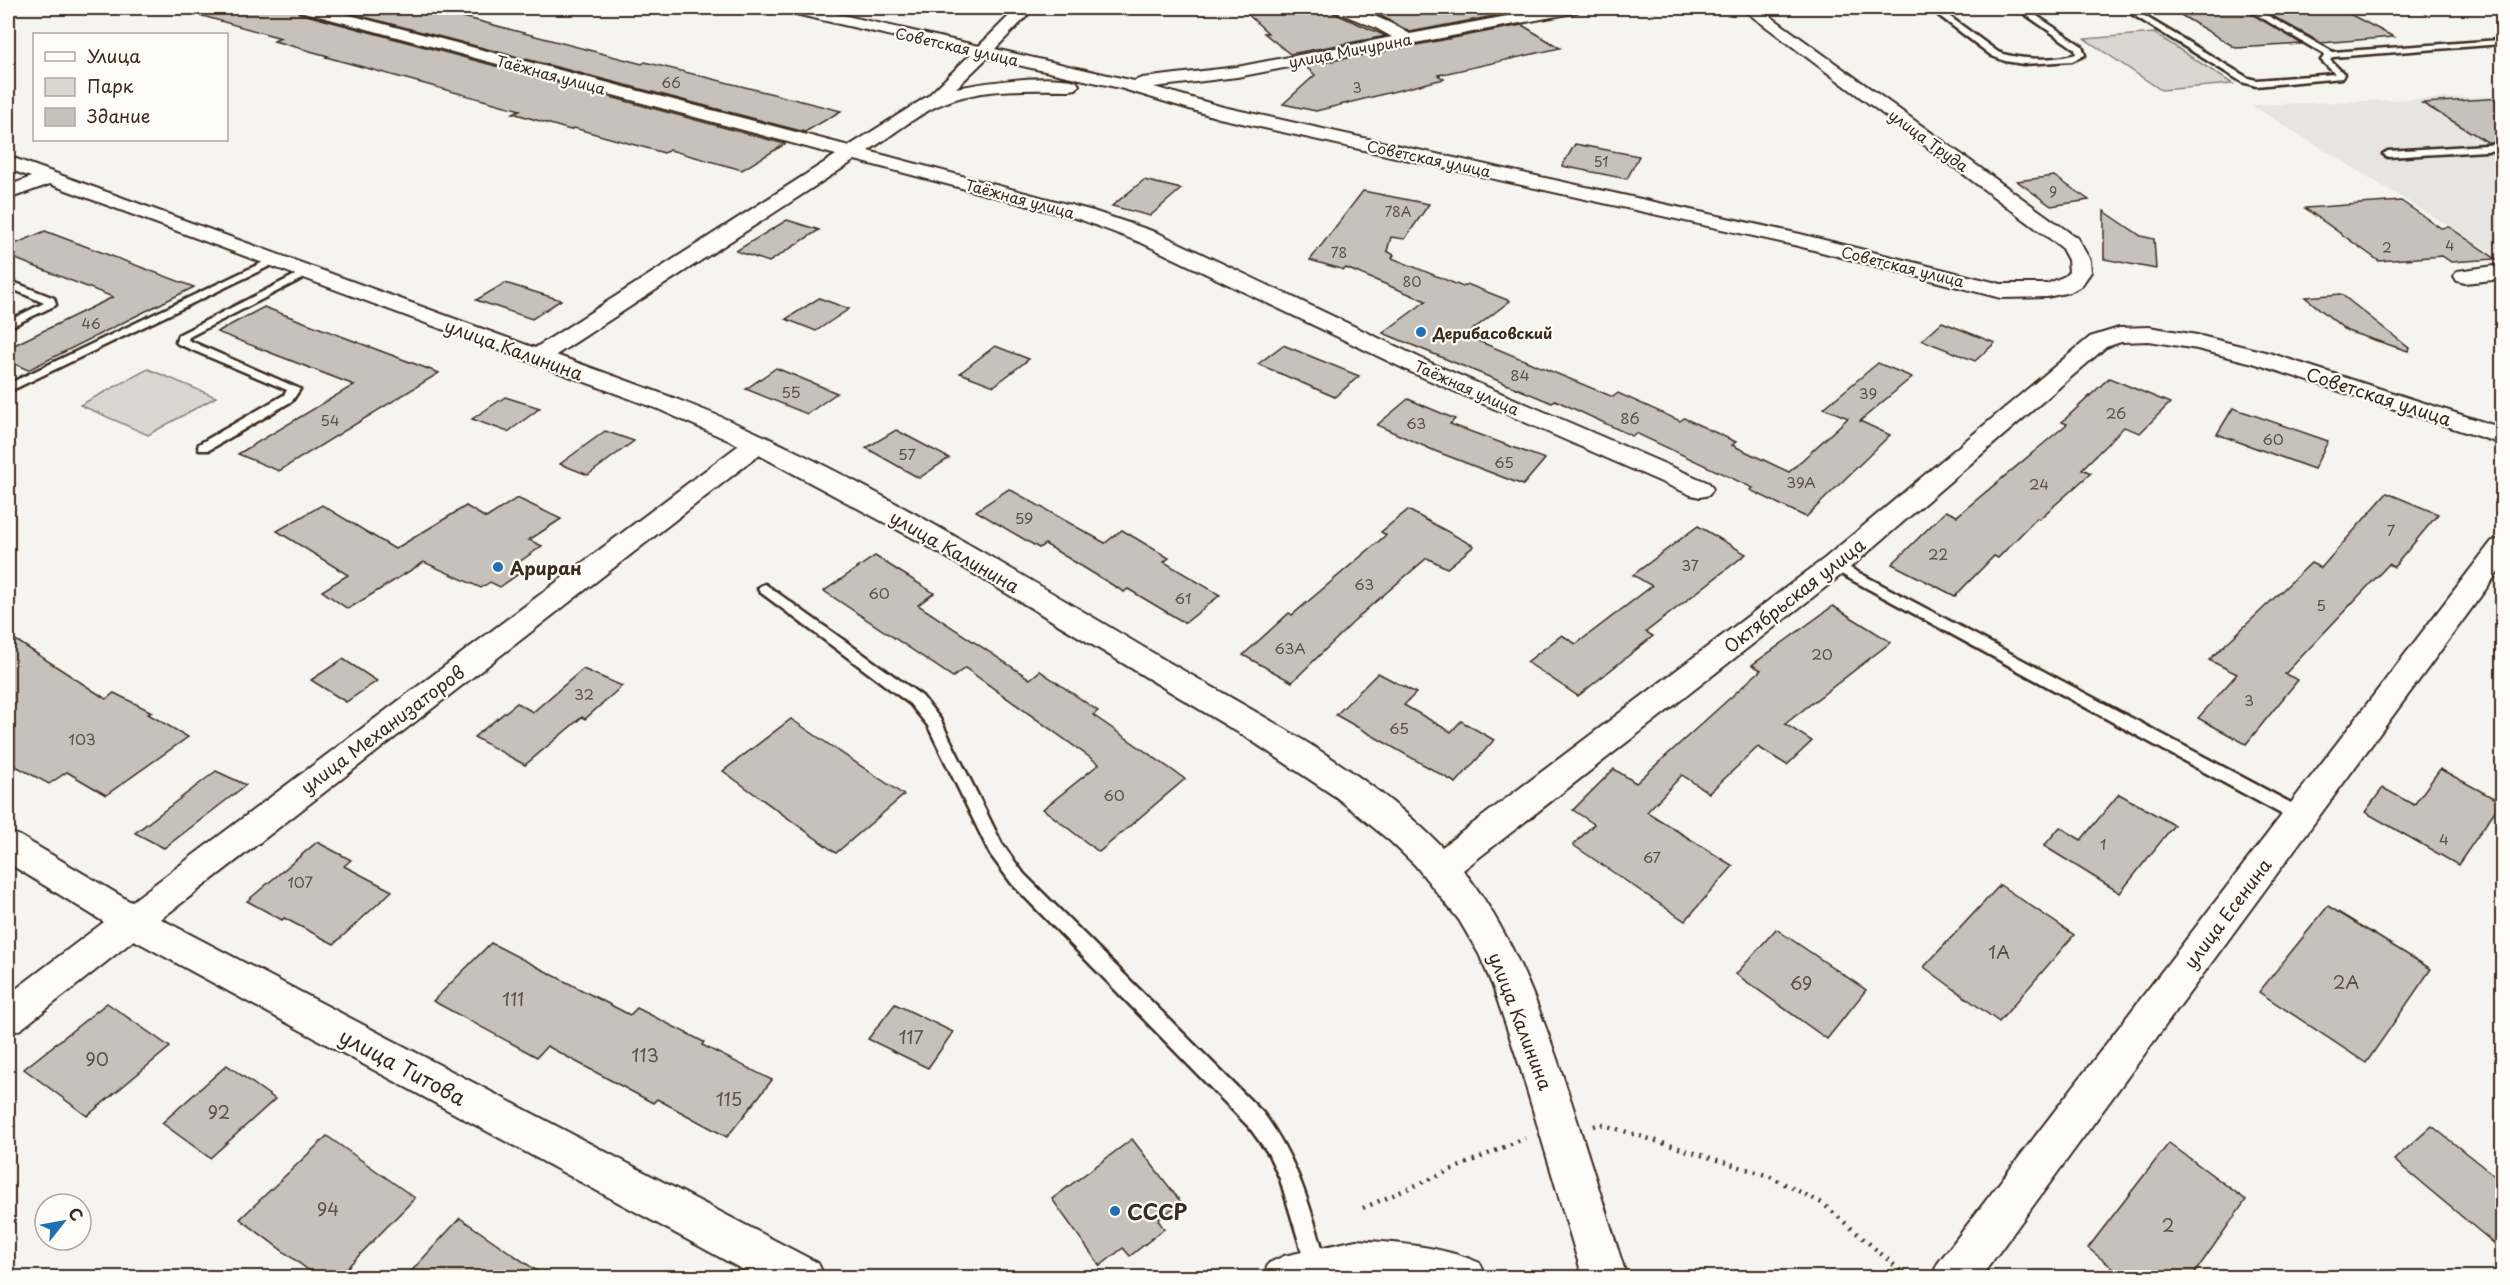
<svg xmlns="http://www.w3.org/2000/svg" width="2510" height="1285" font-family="'Playpen Sans',sans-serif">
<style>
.built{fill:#e7e5df}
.green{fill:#dad6d0;stroke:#8a8077;stroke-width:1.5}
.building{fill:#c7c1bb;stroke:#3b2a1e;stroke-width:1.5}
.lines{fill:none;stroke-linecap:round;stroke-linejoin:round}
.service-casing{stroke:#3b2a1e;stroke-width:5}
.minor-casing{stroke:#3b2a1e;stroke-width:4}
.path{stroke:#3b2a1e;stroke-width:4.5;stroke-dasharray:2 6;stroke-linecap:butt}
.service{fill:#fdfcf7;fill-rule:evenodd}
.minor{fill:#fdfcf7;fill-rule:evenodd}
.poi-dot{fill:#1f6fb2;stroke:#fdfcf7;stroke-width:2}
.labels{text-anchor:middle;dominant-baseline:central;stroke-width:4.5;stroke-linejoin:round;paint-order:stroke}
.far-number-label{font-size:14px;fill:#5e5045}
.far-street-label{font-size:15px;fill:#3b2a1e;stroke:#fdfcf7}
.far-poi-label{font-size:15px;font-weight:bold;fill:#3b2a1e;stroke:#fdfcf7;text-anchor:start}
.number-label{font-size:15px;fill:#5e5045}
.street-label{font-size:18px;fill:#3b2a1e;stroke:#fdfcf7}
.poi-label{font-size:18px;font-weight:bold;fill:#3b2a1e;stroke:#fdfcf7;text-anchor:start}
.near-number-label{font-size:18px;fill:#5e5045}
.near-street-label{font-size:21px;fill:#3b2a1e;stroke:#fdfcf7}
.near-poi-label{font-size:21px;font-weight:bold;fill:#3b2a1e;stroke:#fdfcf7;text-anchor:start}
</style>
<rect width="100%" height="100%" fill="#f5f4ee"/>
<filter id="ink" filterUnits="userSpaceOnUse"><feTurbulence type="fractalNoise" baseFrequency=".0167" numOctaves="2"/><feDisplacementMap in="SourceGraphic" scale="12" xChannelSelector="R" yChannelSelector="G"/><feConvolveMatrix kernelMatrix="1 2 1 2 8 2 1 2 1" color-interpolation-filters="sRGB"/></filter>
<g filter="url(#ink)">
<polygon class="built" points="2502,96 2502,259 2251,105"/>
<g class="green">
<polygon points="2154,33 2233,84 2161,90 2085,39"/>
<polygon points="148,369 216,397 148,435 80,405"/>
</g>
<g class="building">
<polygon points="200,8 296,8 299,13 785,144 742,170 670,150 664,153 574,128 570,130 513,113 520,110 326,57 328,56 274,41 281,38 199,15"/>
<polygon points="330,8 429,8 642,64 645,62 841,111 805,132"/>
<polygon points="1241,8 1330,8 1333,13 1386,36 1290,54 1264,33 1268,33"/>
<polygon points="1352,8 1408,9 1493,8 1504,14 1410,32 1383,17"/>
<polygon points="2169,8 2243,8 2302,44 2236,48"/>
<polygon points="2258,8 2338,8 2394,37 2321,43"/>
<polygon points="1522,25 1560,48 1438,75 1444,79 1316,111 1283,104 1315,75 1305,66"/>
<polygon points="2502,98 2502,142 2489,143 2422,103"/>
<polygon points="1575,144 1639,156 1627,179 1562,166"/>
<polygon points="2054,176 2089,200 2051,206 2017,181"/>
<polygon points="1144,180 1181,189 1150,216 1112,206"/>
<polygon points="1363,191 1429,204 1405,239 1391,237 1387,251 1394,255 1392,258 1463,287 1467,284 1510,301 1471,331 1478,333 1471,338 1613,397 1618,393 1680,421 1684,418 1736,442 1732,445 1789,472 1848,418 1824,408 1878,363 1912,377 1860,421 1890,435 1806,517 1750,490 1753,488 1636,433 1632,436 1555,400 1552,403 1383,333 1426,301 1346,268 1344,270 1310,260"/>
<polygon points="2401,201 2441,228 2449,227 2496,259 2451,262 2442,256 2379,261 2305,208"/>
<polygon points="2104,211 2141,236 2154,239 2156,269 2104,259"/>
<polygon points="787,220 819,230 769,262 736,251"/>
<polygon points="45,231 194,287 28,370 8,361 8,348 113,297 8,256 8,247"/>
<polygon points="505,283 561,300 532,319 476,300"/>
<polygon points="2341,294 2409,348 2408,351 2347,331 2305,297"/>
<polygon points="819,298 849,309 816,331 786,319"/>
<polygon points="264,307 439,373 279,471 238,454 354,385 217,332"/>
<polygon points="1942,322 1995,343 1975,361 1922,340"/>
<polygon points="1283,345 1359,376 1335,397 1258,364"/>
<polygon points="995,346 1029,359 994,386 960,373"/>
<polygon points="776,368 837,393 807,414 746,389"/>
<polygon points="2109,378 2170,403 2140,433 2124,427 2082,469 2091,473 2039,519 2037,518 1998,558 1994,556 1955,596 1892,564 1946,511 1957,516 2067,424 2062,422"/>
<polygon points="505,397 540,408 508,432 472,419"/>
<polygon points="1408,399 1455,419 1450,424 1545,459 1523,485 1435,451 1377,425"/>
<polygon points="2233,408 2328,441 2314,469 2217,434"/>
<polygon points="896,430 949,458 919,478 866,448"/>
<polygon points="605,431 634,441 588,475 560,464"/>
<polygon points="1009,489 1105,543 1122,530 1169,558 1164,562 1220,595 1185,623 1128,589 1124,592 1045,544 1039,548 976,511"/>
<polygon points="2387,493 2438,514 2394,567 2389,564 2285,674 2298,680 2246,744 2198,718 2237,674 2209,660 2311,563 2321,568"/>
<polygon points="517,498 561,519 529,540 542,546 515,565 524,570 500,587 490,582 481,588 424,562 348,609 322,591 348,575 277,531 322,505 395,549 466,506 486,518"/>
<polygon points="1408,510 1474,546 1447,568 1427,558 1367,609 1292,682 1243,655 1289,613 1292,615 1386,535 1381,532"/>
<polygon points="1698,526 1746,554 1646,632 1653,636 1578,696 1527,662 1562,635 1576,644 1652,586 1633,575"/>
<polygon points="875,556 934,593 918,605 1030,679 1040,671 1098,711 1093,715 1185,779 1099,852 1043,809 1099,764 965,668 953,677 824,591"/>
<polygon points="1833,606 1891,642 1785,724 1812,741 1787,765 1758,747 1709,793 1682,775 1647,812 1733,866 1685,921 1573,845 1594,824 1573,810 1614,769 1636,783 1761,670 1752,665"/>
<polygon points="8,635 106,699 114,693 152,712 148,714 188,737 106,795 67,772 49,784 8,762"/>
<polygon points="343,659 377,681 346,702 311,680"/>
<polygon points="583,669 622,686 585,719 582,717 525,765 474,737 517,703 533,712"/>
<polygon points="1378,673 1416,693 1404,705 1451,732 1461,721 1494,740 1456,783 1336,715"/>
<polygon points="791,719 904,795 836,853 723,771"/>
<polygon points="2440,769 2501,802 2458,865 2365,812 2383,788 2414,805"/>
<polygon points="216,771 246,785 164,848 135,833"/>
<polygon points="2119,794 2174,825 2120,893 2044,846 2060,827 2081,840"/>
<polygon points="317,842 351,860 344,866 392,891 334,944 284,918 282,920 247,901"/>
<polygon points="2000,885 2074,935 1999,1022 1924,967"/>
<polygon points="2328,906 2431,969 2366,1063 2259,992"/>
<polygon points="1776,929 1866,990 1827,1039 1736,974"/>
<polygon points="491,943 630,1015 637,1008 704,1042 702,1045 772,1080 727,1137 657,1099 653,1103 547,1046 537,1057 433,1001"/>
<polygon points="107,1003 170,1047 87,1116 24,1069"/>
<polygon points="895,1004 953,1032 928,1068 868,1039"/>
<polygon points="227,1065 275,1099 210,1158 162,1123"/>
<polygon points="2432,1126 2502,1182 2502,1250 2394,1160"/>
<polygon points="327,1136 415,1198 337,1278 319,1278 240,1219"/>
<polygon points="1132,1139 1181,1202 1158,1220 1164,1229 1130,1256 1123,1248 1100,1266 1052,1199"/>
<polygon points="2169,1143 2246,1200 2191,1278 2125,1278 2088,1248"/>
<polygon points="460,1218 547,1278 405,1278"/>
</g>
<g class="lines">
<g class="service-casing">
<g id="service">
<path d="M1929,8H1938L1998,52C2018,60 2055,61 2076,54L2075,49L2016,8H2025L2082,46L2085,55L2072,61L2023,64L2005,61L1992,56Z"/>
<polygon points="2122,8 2131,8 2248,78 2256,80 2335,74 2321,60 2325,55 2245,8 2254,8 2333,52 2499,40 2502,44 2333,57 2330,60 2344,74 2342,78 2256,86 2242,82"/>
<path d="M2352,8H2388C2380,12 2360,12 2352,8Z"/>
<polygon points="2502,144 2502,150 2388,157 2383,154 2388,151"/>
<polygon points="274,257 279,260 278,262 8,392 8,384"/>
<polygon points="307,269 311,270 311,274 189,337 188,340 300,389 292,401 209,450 199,450 198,447 199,444 284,395 287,390 178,344 176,342 178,335"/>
<polygon points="8,280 54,298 56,305 8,328 8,321 44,303 8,287"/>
<polygon points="1835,560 2306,811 2308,816 2306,821 2300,823 2294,821 1830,568 1828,565"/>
<path d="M765,584L922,696L940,719L1002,844L1024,874L1263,1113C1300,1163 1310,1209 1328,1267L1325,1275L1318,1278L1309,1275L1280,1179L1268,1153L1249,1127L1012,884L990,854L928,726L910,704L760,592L758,589L760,586Z"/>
</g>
</g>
<g class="minor-casing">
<g id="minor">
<path d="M298,8H323L849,146L928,96L971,54L791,13L785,11L783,8H811L979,46L1010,15L1007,8H1023L1027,16L995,49L1134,81L1142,78L1237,67L1392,37L1374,27L1334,11L1332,8C1362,8 1384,19 1410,34L1550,8H1581L1579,11L1573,13L1237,77L1154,87L1223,107L1800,234L2001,284H2047L2065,276L2069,272L2068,260L2061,247L1741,8H1759L2077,238L2090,260L2091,272L2081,286L2070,292L2047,297L2001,298L1798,246L1219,118L1120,88L987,58L956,88C987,82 1046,74 1076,81L1079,85L1076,89L1070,90C1029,90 981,87 942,104C919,113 890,137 868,151L1093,211L1158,233L1431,363L1709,483L1713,489L1709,495L1700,497L1691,495L1413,373L1142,243L1079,219L855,160L556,355C627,381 698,405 766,437C902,501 1033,582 1163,659C1258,714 1364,767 1442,847L1825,558L2090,337L2119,328L2149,327L2197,335L2269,353L2502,428V444L2253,363L2197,349L2149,341L2121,342L2106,347L1845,572L1463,870C1517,939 1545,1021 1572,1104C1590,1162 1609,1220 1627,1278H1583L1521,1070L1493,987L1479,954L1459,920L1415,865L1390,841L1336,797L1249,739L926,545L759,455L161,919L818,1263L825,1278H758L134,940L21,1029L8,1034V995L104,922L8,863V832L20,836L131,902L739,445L658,409L50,184L8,199V186L31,177L8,169V156L535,348L836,155L300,11Z"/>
<polygon points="2502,265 2502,279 2465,283 2457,281 2454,276 2457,271"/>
<polygon points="2502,539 2502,567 1980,1278 1931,1278 1938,1263 2492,541"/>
<path d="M1356,1240C1398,1243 1441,1246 1480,1263L1487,1278H1262L1269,1263L1284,1256Z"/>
</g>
</g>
<g class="path">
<polyline points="1594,1126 1601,1124 1769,1176 1822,1203 1909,1278"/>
<polyline points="1363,1208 1525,1138"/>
</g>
<use href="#service" class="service"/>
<use href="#minor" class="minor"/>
</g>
</g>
<g class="poi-dot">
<circle cx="1421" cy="332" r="6"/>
<circle cx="498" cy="567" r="6"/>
<circle cx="1115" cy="1211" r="6"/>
</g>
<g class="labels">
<g class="far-number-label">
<text x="671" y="82">66</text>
<text x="1357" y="87">3</text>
<text x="1601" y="161">51</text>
<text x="2053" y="191">9</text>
<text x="1398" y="211">78А</text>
<text x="2450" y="245">4</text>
<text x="2387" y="247">2</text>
<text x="1339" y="252">78</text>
<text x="1412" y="281">80</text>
<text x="91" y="323">46</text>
</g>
<g class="far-street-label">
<text transform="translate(957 46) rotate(13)">Советская улица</text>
<text transform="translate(1350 50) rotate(-11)">улица Мичурина</text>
<text transform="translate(551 74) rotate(15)">Таёжная улица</text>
<text transform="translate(1929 140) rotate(36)">улица Труда</text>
<text transform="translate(1429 158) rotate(12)">Советская улица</text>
<text transform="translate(1020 198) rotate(15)">Таёжная улица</text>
<text transform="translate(1903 266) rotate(14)">Советская улица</text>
<text transform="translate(1467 387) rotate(24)">Таёжная улица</text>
</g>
<g class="far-poi-label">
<text x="1433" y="332">Дерибасовский</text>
</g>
<g class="number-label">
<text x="1520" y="374">84</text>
<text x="791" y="391">55</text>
<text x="1868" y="392">39</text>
<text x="2116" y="412">26</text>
<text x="1630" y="417">86</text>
<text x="330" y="419">54</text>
<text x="1416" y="422">63</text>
<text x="2273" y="438">60</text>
<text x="907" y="453">57</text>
<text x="1504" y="461">65</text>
<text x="1801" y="481">39А</text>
<text x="2039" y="483">24</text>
<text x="1024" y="517">59</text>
<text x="2391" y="529">7</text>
<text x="1938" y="553">22</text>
<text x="1690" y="564">37</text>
<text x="1364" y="583">63</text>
<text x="879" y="592">60</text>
<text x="1183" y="597">61</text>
<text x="2321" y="604">5</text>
<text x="1290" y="647">63А</text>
<text x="1822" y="653">20</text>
<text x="584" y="693">32</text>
<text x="2249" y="699">3</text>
<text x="1399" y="727">65</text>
<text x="82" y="738">103</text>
<text x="1114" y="794">60</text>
<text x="2444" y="838">4</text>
<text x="2103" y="843">1</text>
<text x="1652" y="856">67</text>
<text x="300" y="881">107</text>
</g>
<g class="street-label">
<text transform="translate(514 349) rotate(20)">улица Калинина</text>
<text transform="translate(2379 396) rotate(18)">Советская улица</text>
<text transform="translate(955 551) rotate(30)">улица Калинина</text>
<text transform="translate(1794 595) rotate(-38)">Октябрьская улица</text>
<text transform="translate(382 729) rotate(-37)">улица Механизаторов</text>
<text transform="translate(2227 913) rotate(-53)">улица Есенина</text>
<text transform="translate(1521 1021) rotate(69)">улица Калинина</text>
</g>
<g class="poi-label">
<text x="510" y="567">Ариран</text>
</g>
<g class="near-number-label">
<text x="1999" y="951">1А</text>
<text x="2346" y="981">2А</text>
<text x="1801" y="982">69</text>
<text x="513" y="998">111</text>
<text x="911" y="1036">117</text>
<text x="645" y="1054">113</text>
<text x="97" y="1058">90</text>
<text x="729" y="1098">115</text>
<text x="219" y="1111">92</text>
<text x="328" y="1208">94</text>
<text x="2168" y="1224">2</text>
</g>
<g class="near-street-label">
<text transform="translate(403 1066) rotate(28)">улица Титова</text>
</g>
<g class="near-poi-label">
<text x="1127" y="1211">СССР</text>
</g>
</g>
<rect width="2510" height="1285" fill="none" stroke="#fdfcf7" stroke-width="30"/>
<rect x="15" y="15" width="2480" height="1255" fill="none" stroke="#3b2a1e" stroke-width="2" filter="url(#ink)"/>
<rect x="33" y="33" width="195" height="108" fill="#fdfcf7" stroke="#afa8a0" stroke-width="1.5"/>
<rect x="45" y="52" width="30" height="9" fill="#fdfcf7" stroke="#afa8a0" stroke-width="1.5"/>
<text x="87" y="63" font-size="18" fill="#3b2a1e">Улица</text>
<rect x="45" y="78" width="30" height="18" fill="#dad6d0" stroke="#afa8a0" stroke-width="1.5"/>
<text x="87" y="93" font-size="18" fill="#3b2a1e">Парк</text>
<rect x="45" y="108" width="30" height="18" fill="#c7c1bb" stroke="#afa8a0" stroke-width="1.5"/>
<text x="87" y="123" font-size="18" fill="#3b2a1e">Здание</text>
<g transform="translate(63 1222) rotate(59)"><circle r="28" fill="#fdfcf7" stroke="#afa8a0" stroke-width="1.5"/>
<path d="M0-4.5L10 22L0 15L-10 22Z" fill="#1f6fb2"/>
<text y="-9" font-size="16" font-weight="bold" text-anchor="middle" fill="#3b2a1e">С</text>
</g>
</svg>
